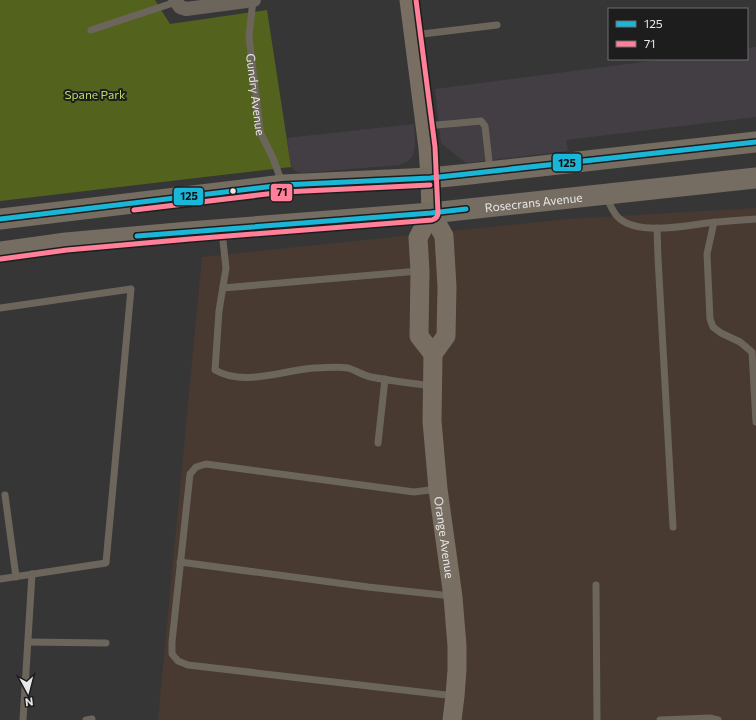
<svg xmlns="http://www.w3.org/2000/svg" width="756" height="720" font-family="Commissioner,sans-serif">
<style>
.built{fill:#433e44}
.industrial{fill:#483931}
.green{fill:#53631e}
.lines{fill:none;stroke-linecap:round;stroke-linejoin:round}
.lane{stroke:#6c655b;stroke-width:7}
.street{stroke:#6c655b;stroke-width:14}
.secondary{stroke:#786f62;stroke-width:19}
.primary{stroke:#756d61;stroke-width:21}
.bus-1-casing{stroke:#1e1d1e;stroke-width:8}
.bus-2-casing{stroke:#1e1d1e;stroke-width:8}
.bus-1{stroke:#1ab6d8;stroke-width:5}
.bus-2{stroke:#ff8098;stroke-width:5}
.bus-dot{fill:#e8e7e9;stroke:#1e1d1e;stroke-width:1.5}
.labels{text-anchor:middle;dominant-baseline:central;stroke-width:4;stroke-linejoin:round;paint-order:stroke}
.park-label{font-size:12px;fill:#bddd63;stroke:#1e1d1e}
.street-label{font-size:12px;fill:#e8e7e9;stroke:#1e1d1e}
.line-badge{stroke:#1e1d1e;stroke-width:1.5}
.pale-badge-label{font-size:11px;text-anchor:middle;font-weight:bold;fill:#111}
</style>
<rect width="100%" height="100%" fill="#373637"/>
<g class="built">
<polygon points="756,47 756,117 566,140 568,151 466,163 441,143 435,89 666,59 747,59 747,48"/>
<polygon points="414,124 415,144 414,151 412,157 407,162 399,165 302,173 296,171 291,167 287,138"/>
</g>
<polygon class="industrial" points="756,208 756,720 158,720 202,257 568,219"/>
<polygon class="green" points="0,0 155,0 170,24 267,10 291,167 0,201"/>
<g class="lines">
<g class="lane">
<path id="s1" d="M253,0L249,37L260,129L261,134L273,158L282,183"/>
<polyline points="91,30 176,2"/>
<polyline points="414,35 497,25"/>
<polyline points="426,126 481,121 485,126 490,170"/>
<path d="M606,196C610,204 613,214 620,219C640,235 683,226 707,223C723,221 740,220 756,219"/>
<polyline points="714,222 707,254 710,319 713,327 721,333 740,342 752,352 756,422"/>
<polyline points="657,228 658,258 673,527"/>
<path d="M222,232L226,268L219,311L215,370C244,387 283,370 314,368C325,368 337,366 348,368C355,370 362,375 371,377C391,381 411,383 431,386"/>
<polyline points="223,288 419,271"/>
<polyline points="0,308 131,289 106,563 0,579"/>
<polyline points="378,443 385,379"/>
<polyline points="438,489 414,492 206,464 196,467 190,474 172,642 172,654 178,661 188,665 455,696"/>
<polyline points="5,495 16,577"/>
<polyline points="180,562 368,587 451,596"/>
<polyline points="596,585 597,720"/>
<polyline points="28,642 106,643"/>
<polyline points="23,720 32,574"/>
<polyline points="86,720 92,719 91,720"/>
<polyline points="660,720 710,718 718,720"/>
</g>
<polyline class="street" points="175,0 180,7 186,9 254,0"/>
<g class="secondary">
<path id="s2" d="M409,0L428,148L430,178L431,213L444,236L447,287L446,336L433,354L432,421L438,489L453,597L457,646V670L455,696L452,720"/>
<polyline points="431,213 418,238 420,271 419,336 433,354"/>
</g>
<g class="primary">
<polyline points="0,219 283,185 430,178 470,174 756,142"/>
<path id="s3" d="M0,252L66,243L189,232L431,213L756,178"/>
</g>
<g class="bus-1-casing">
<g id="bus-1">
<polyline points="0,219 283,185 430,178 756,142"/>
<polyline points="137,236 431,213 466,209"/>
</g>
</g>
<g class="bus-2-casing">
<g id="bus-2">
<polyline points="134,210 284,192 430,185"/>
<path d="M1,259L67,250L190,239L432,220C435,219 438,217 438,213L435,147L416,0"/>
</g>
</g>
<use href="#bus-1" class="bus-1"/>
<use href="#bus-2" class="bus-2"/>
</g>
<circle class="bus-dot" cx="233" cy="191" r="3.5"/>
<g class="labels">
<g class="park-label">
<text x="95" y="94">Spane Park</text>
</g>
<g class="street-label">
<text stroke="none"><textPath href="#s1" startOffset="95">Gundry Avenue</textPath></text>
<text stroke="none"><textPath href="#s3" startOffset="536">Rosecrans Avenue</textPath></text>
<text stroke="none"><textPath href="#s2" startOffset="547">Orange Avenue</textPath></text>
</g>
</g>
<g class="line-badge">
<rect x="552" y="153" width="30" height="19" rx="4" fill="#1ab6d8"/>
<rect x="270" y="183" width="23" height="19" rx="4" fill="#ff8098"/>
<rect x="173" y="187" width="31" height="19" rx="4" fill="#1ab6d8"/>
</g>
<g class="pale-badge-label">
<text x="567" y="167">125</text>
<text x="282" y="196">71</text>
<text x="189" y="200">125</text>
</g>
<rect x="608" y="8" width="140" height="52" fill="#1e1d1e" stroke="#6f6e6f"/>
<rect x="616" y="21" width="20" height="6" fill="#1ab6d8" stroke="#6f6e6f"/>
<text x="644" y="28" font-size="12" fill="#e8e7e9">125</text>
<rect x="616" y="41" width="20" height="6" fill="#ff8098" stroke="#6f6e6f"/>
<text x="644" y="48" font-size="12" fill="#e8e7e9">71</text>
<g transform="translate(28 692) rotate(173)" stroke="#1e1d1e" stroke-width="3" paint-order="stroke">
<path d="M0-3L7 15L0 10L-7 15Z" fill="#e8e7e9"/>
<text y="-6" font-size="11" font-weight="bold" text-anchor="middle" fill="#e8e7e9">N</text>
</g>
</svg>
